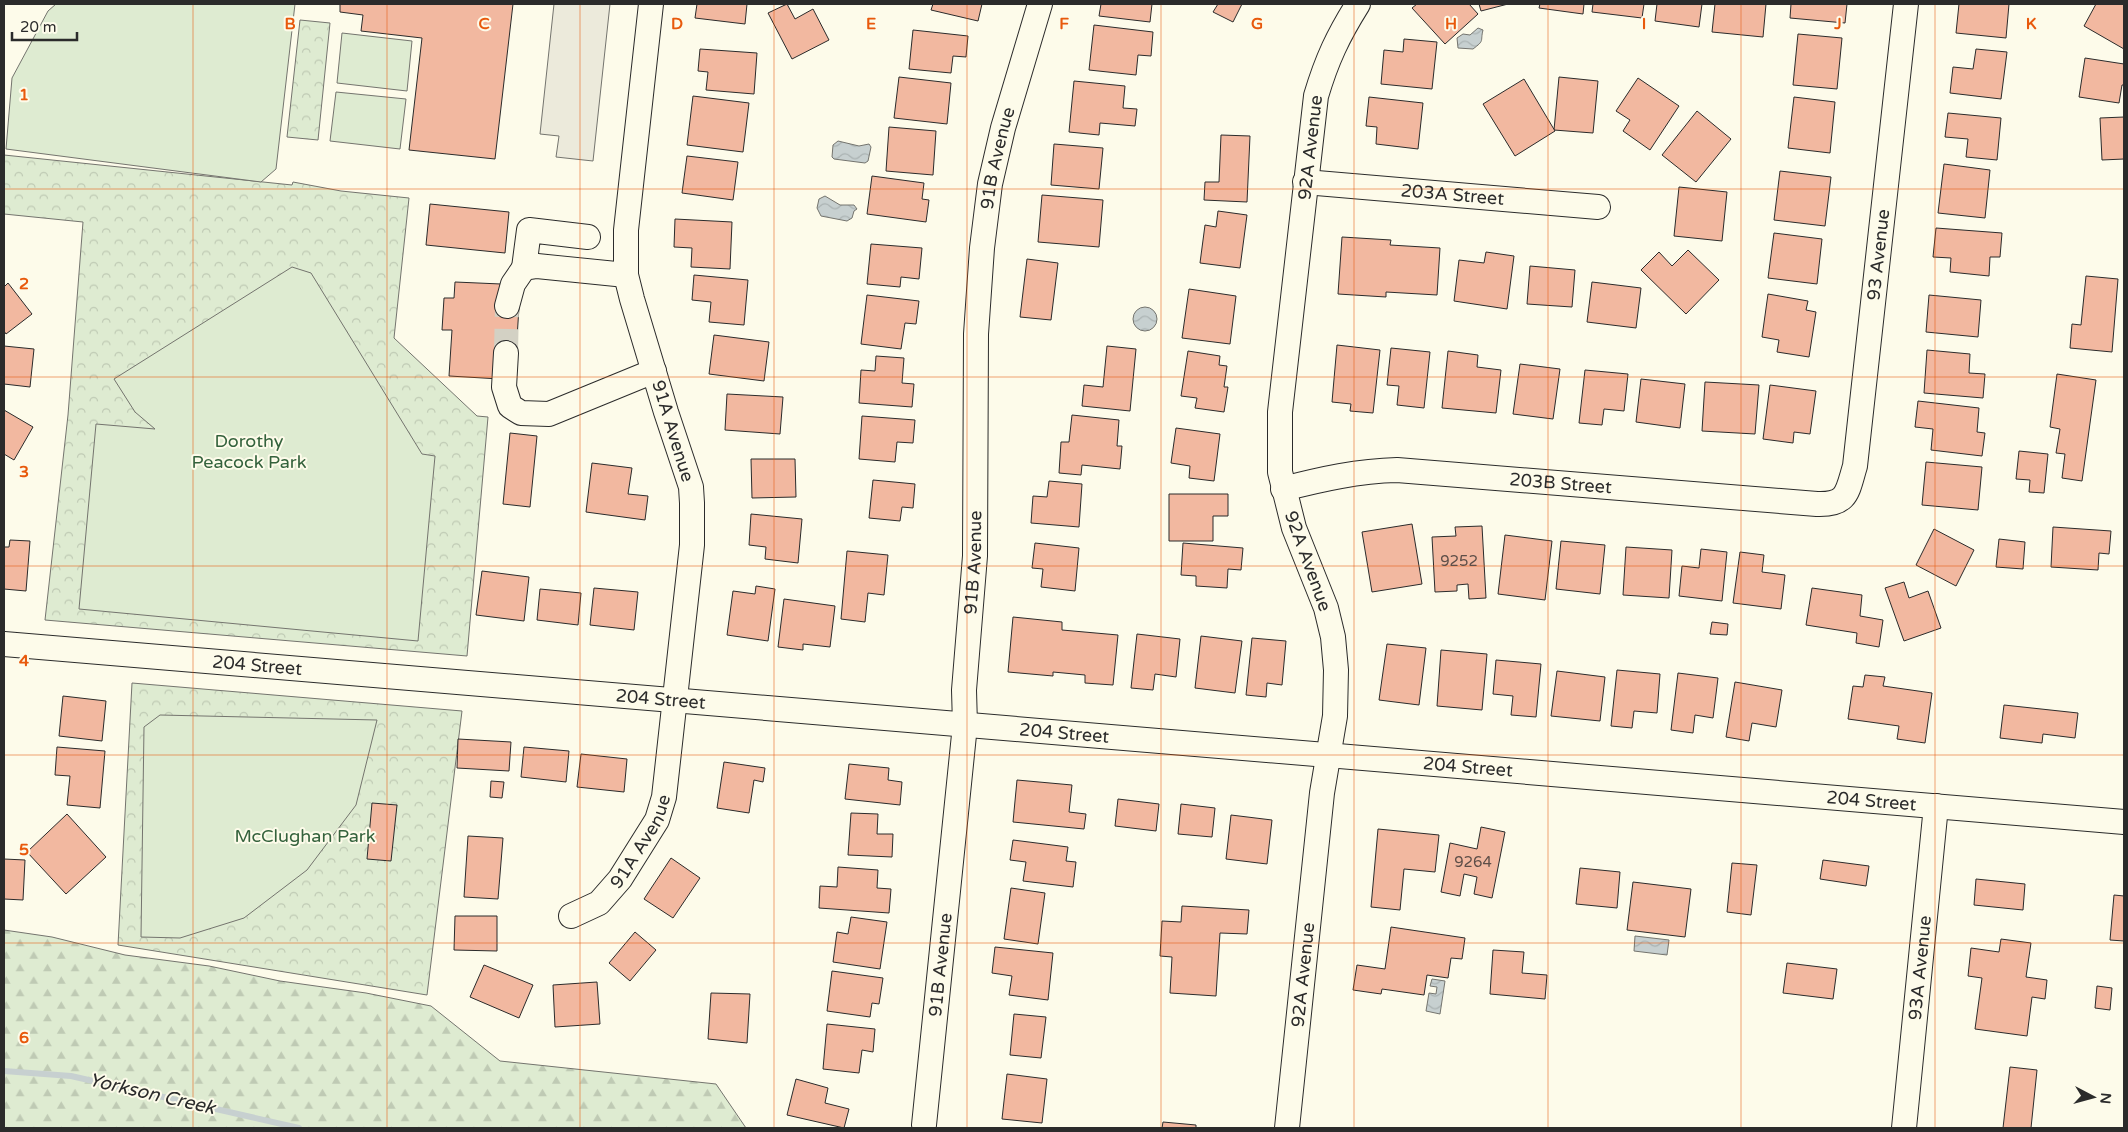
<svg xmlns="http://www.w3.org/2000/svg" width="2128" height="1132" font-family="'Varela Round',sans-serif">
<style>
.forest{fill:url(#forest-firs);stroke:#74746e}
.park{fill:url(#park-crowns);stroke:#74746e}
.pitch{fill:#deebd1;stroke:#74746e}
.parking{fill:#eceadb;stroke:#74746e}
.water{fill:url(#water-waves);stroke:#74746e}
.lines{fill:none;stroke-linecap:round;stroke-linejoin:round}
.stream{stroke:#c7d0d0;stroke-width:6}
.building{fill:#f2b8a0;stroke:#2b2b2b}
.minor-tunnel{stroke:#d3d1c4;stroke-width:24;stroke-dasharray:24 12;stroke-linecap:butt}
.minor-casing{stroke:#2b2b2b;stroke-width:26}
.minor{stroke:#fdfbea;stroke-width:24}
.grid{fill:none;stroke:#e8590c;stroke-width:1;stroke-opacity:0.55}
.labels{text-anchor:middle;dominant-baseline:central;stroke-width:4;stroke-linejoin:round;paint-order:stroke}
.number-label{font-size:15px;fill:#5d4e48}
.street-label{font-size:18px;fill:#2b2b2b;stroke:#fdfbea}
.park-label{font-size:18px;fill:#34623c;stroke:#fdfbea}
.water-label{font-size:19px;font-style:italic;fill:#2b2b2b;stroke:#fdfbea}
.grid-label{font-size:16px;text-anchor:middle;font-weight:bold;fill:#e8590c;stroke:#fdfbea;stroke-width:4;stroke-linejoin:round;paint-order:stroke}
</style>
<defs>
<pattern id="forest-firs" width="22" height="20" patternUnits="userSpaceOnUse" patternTransform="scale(1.25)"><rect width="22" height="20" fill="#deebd1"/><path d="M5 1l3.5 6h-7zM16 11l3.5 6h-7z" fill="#bfcab4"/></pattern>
<pattern id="park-crowns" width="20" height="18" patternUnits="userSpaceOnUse" patternTransform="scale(1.25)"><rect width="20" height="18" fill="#deebd1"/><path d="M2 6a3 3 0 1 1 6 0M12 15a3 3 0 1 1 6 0" fill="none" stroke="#bfcab4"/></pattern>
<pattern id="water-waves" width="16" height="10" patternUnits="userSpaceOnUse" patternTransform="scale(1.25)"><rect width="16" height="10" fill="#c7d0d0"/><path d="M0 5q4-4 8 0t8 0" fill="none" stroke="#abb3b3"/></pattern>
</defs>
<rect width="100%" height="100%" fill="#fdfbea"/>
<polygon class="forest" points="4,930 52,937 125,955 209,966 280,981 366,993 431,1006 500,1061 716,1084 746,1128 4,1128"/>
<g class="park">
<polygon points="300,20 330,23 318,140 287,137"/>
<polygon points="4,155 292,185 293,182 341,191 409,198 394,338 477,416 488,417 467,656 45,620 68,415 83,222 4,214"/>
<polygon points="132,683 462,711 427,995 118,945"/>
</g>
<g class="pitch">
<polygon points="56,4 295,4 276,169 261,182 6,149 12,78 48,11"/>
<polygon points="342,33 412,41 407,91 337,83"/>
<polygon points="336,92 406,99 400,149 330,141"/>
<polygon points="292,267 311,273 422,454 435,456 418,641 79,609 96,424 155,429 135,412 114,379"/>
<polygon points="160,715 377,720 356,805 307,870 244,918 180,938 141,937 144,727"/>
</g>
<polygon class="parking" points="554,4 610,4 593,161 556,157 559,136 540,134"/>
<g class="water">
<path d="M1478,28L1483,30C1480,42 1485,40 1473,49L1458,48L1457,38L1463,34L1470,35Z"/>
<polygon points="838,141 859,146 869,144 871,147 868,161 865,163 834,159 832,157 833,145"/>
<polygon points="825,196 840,205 854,205 857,209 854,211 852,218 847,221 821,216 817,208 819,199"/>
<circle cx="1145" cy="319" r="12"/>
<polygon points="1635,936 1669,940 1667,955 1634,951"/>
<polygon points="1432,979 1445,981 1440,1014 1426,1011 1429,993 1436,994 1437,987 1430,986"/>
</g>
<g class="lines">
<polyline class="stream" points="4,1071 71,1076 299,1128"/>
</g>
<g class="building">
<polygon points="340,4 513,4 495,159 409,150 422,38 361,31 363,15 340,12"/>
<polygon points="697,4 747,4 745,24 695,18"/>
<polygon points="787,4 795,19 813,9 829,40 792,59 768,13"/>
<polygon points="933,4 982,4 978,21 931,10"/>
<polygon points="1101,4 1152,4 1150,22 1099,16"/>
<polygon points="1218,4 1242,4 1233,22 1213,12"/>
<polygon points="1417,4 1469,4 1478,14 1445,44 1412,8"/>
<polygon points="1479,4 1508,4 1481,11"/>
<polygon points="1540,4 1584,4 1583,14 1539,8"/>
<polygon points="1593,4 1644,4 1642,18 1592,12"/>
<polygon points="1657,4 1702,4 1699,27 1655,21"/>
<polygon points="1715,4 1766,4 1763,37 1712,32"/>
<polygon points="1791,4 1847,4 1845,23 1790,18"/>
<polygon points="1959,4 2009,4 2006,38 1956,33"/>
<polygon points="2096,4 2124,4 2124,49 2084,26"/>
<polygon points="1094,25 1153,32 1151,56 1138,55 1136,75 1089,70"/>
<polygon points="913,30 968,36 966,57 953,56 951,73 909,69"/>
<polygon points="1798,34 1842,38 1837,89 1793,85"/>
<polygon points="1404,39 1437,42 1432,89 1381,84 1384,50 1403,52"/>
<polygon points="700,49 757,53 754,94 706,90 708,72 698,71"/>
<polygon points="1976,49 2007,52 2001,99 1950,93 1953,67 1973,69"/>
<polygon points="2085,58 2124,64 2124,85 2122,85 2119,103 2079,97"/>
<polygon points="899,77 951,83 947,124 894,118"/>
<polygon points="1559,77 1598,81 1593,133 1554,130"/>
<polygon points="1638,78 1679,106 1650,150 1623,131 1630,120 1616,111"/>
<polygon points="1524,79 1555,131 1515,156 1483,104"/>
<polygon points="1074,81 1125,86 1123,108 1137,109 1135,126 1100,123 1099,135 1069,132"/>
<polygon points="693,96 749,103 743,152 687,145"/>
<polygon points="1369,97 1423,103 1418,149 1376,144 1377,127 1366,126"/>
<polygon points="1794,97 1835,102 1830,153 1788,148"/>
<polygon points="1697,111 1731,139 1696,182 1662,155"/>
<polygon points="1948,113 2001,118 1997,160 1966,157 1968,139 1945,137"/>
<polygon points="2124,117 2124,159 2102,160 2100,118"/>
<polygon points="889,127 936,131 933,175 886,171"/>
<polygon points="1221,135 1250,136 1247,202 1204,200 1205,182 1219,182"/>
<polygon points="1054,144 1103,148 1099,189 1051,185"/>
<polygon points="687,156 738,162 733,200 682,193"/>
<polygon points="1944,164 1990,170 1985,218 1938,213"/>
<polygon points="1780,171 1831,177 1825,226 1774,220"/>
<polygon points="872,176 924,183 922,199 929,200 926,222 867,214"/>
<polygon points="1679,187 1727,192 1722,241 1674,236"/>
<polygon points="1042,195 1103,200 1099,247 1038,242"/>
<polygon points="430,204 509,212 505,253 426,245"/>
<polygon points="1218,211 1247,215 1240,268 1200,263 1205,225 1216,227"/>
<polygon points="675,219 732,222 730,269 691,267 692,248 674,247"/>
<polygon points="1936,228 2002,233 2000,257 1990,257 1989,276 1950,272 1951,258 1933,257"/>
<polygon points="1774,233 1822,239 1817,284 1768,278"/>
<polygon points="1342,237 1391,240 1390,245 1440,248 1437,295 1386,292 1386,297 1338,294"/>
<polygon points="871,244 922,248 919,279 901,277 900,287 867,284"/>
<polygon points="1688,250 1719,280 1686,314 1641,270 1659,252 1672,266"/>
<polygon points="1486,252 1514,256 1507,309 1454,301 1459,260 1484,263"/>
<polygon points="1027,259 1058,263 1051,320 1020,317"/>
<polygon points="1530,266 1575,270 1572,307 1527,304"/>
<polygon points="694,275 748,280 744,325 709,322 711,302 692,300"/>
<polygon points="2086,276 2118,279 2112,352 2070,348 2072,324 2081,325"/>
<polygon points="455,282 501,284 519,307 516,354 500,379 449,376 452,330 442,330 444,298 454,298"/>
<polygon points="1592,282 1641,288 1636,328 1587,322"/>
<polygon points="8,283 32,314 6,334 4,331 4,287"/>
<polygon points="1189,289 1236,296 1230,344 1182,338"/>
<polygon points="1768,294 1808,301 1806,310 1816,312 1809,357 1777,352 1779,340 1762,337"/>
<polygon points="867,295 919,301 916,324 905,323 901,349 861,344"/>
<polygon points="1929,295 1981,300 1978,337 1926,332"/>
<polygon points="714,335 769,342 764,381 709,374"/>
<polygon points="1337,345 1380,350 1373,413 1350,411 1351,404 1332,402"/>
<polygon points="4,346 34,349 30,387 4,384"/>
<polygon points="1107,346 1136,349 1130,411 1082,406 1084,385 1103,387"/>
<polygon points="1391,348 1430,352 1424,408 1397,405 1399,386 1387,385"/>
<polygon points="1927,350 1970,354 1969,373 1985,374 1983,398 1924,393"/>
<polygon points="1188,351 1220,356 1219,365 1227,366 1224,387 1228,387 1224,412 1195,408 1197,398 1181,396"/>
<polygon points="1448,351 1478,355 1477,367 1501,370 1496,413 1442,408"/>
<polygon points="876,356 904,358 902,383 914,384 912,407 859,403 861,370 875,371"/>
<polygon points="1520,364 1560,369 1553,419 1513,414"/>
<polygon points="1585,370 1628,374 1624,411 1604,409 1602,425 1579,423"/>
<polygon points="2057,374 2096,380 2082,481 2062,478 2065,454 2056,453 2060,429 2050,427"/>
<polygon points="1641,379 1685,384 1680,428 1636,422"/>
<polygon points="1705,382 1759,385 1755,434 1702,431"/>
<polygon points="1770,385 1816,391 1810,434 1794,432 1793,443 1763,439"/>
<polygon points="727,394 783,397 780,434 725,430"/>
<polygon points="1918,401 1979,408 1977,432 1985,433 1982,456 1931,450 1933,429 1915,427"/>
<polygon points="4,410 33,427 14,460 4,454"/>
<polygon points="1072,415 1119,420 1117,446 1122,446 1120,469 1082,465 1081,475 1059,473 1061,442 1069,442"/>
<polygon points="862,416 915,420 913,443 897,442 895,462 859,459"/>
<polygon points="1176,428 1220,434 1214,481 1189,478 1190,466 1171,463"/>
<polygon points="510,433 537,436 530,507 503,504"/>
<polygon points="2019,451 2048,454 2044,493 2029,492 2030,480 2016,479"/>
<polygon points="751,459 795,459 796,497 752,498"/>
<polygon points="1926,462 1982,467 1978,510 1922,505"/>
<polygon points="592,463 632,468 628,494 648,496 645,520 586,512"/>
<polygon points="873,480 915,484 913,508 902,507 900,521 869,518"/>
<polygon points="1049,481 1082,484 1079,527 1031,523 1033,496 1047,497"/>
<polygon points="1169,494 1228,494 1228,516 1213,516 1213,541 1169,541"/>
<polygon points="751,514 802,519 798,563 765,559 766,547 749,545"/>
<polygon points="1412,524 1422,584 1372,592 1362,532"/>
<polygon points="1482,526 1486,598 1469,599 1468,584 1457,585 1457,591 1435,592 1432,537 1456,536 1455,527"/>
<polygon points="2053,527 2111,531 2109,554 2099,553 2098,570 2051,567"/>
<polygon points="1934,529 1974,550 1956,586 1916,565"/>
<polygon points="1505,535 1552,541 1545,600 1498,594"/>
<polygon points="1999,539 2025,542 2023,569 1996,567"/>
<polygon points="10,540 30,541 26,591 4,589 4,547 9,547"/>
<polygon points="1561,541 1605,545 1600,594 1556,589"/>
<polygon points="1035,543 1079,548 1075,591 1041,587 1043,569 1032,568"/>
<polygon points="1183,543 1243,548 1241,570 1228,569 1227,588 1196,586 1196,576 1181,575"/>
<polygon points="1626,547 1672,550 1669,598 1623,595"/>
<polygon points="1701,549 1727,552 1722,601 1679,596 1682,566 1699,568"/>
<polygon points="847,551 888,555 884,595 868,593 865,622 841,619"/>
<polygon points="1740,552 1764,555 1762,572 1785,575 1781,609 1733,603"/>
<polygon points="482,571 529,577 524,621 476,615"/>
<polygon points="1904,582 1909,598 1928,591 1941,628 1904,641 1885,588"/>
<polygon points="756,586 775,589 768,641 727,635 733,591 755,594"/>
<polygon points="594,588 638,592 634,630 590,625"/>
<polygon points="1812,588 1862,595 1860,616 1883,620 1879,647 1856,643 1857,633 1806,625"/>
<polygon points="540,589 581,593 578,625 537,620"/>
<polygon points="784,599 835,606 830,647 803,644 803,650 778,647"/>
<polygon points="1013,617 1062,622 1062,630 1118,635 1113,685 1085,683 1085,675 1053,672 1053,676 1008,672"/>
<polygon points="1712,622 1728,624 1727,635 1710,634"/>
<polygon points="1137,634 1180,639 1176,677 1155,674 1153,690 1131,688"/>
<polygon points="1201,636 1242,641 1235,693 1195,688"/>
<polygon points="1252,638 1286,641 1282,685 1267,683 1266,697 1246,695"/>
<polygon points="1387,644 1426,648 1419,705 1379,700"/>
<polygon points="1441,650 1487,654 1482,710 1437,706"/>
<polygon points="1496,660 1541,664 1536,717 1511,715 1513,696 1493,694"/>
<polygon points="1617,670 1660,674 1657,713 1634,711 1632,728 1611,726"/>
<polygon points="1557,671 1605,677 1600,721 1551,716"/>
<polygon points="1678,673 1718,678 1713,718 1695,715 1693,733 1671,730"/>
<polygon points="1865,675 1885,677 1883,686 1932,693 1925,743 1897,739 1899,726 1848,719 1853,686 1863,687"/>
<polygon points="1735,682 1782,690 1776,727 1752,723 1749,741 1726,737"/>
<polygon points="63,696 106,701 102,741 59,736"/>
<polygon points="2004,705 2078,713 2075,738 2043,734 2042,743 2000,738"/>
<polygon points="458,739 511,742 509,771 457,768"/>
<polygon points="57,747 105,751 100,808 67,805 70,776 55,775"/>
<polygon points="524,747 569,751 566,782 521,777"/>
<polygon points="581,754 627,759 624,792 577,787"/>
<polygon points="724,762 765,768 763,782 754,780 749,813 717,808"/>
<polygon points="849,764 889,768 888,780 902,782 900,805 845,799"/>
<polygon points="1017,780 1072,785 1069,812 1086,814 1084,829 1013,822"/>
<polygon points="491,781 504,782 502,798 490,797"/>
<polygon points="1118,799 1159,804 1156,831 1115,826"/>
<polygon points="372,803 397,805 391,861 367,859"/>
<polygon points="1181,804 1215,808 1212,837 1178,834"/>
<polygon points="851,813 878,814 877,834 893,834 892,857 848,855"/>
<polygon points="67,814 106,857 66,894 27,852"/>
<polygon points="1231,815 1272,820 1267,864 1226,859"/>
<polygon points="1481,827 1505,832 1492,898 1474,894 1477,877 1464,874 1460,896 1441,892 1450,843 1477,849"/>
<polygon points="1378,829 1439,835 1435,872 1404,869 1400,910 1371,907"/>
<polygon points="468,836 503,838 498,899 464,897"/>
<polygon points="1013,840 1068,847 1066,861 1076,862 1073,887 1023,881 1026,862 1010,860"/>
<polygon points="671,858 700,878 673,918 644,899"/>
<polygon points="4,859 25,860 23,900 4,899"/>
<polygon points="1823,860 1869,866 1866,886 1820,879"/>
<polygon points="1732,863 1757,865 1751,915 1727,912"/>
<polygon points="838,867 878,870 877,888 891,889 889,913 819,908 820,886 837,887"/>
<polygon points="1580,868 1620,872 1617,908 1576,904"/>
<polygon points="1976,879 2025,884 2023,910 1974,905"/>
<polygon points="1633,882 1691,889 1685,937 1627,930"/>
<polygon points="1011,888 1045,893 1038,944 1004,939"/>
<polygon points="2114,895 2124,896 2124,941 2110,940"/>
<polygon points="1182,906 1249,910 1247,934 1220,933 1216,996 1170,993 1172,957 1160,956 1162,921 1181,922"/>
<polygon points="455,916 497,916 497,951 454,950"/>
<polygon points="851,917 887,922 880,969 833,962 837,932 848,934"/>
<polygon points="1391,927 1465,938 1462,959 1451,958 1448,978 1427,975 1424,995 1382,989 1381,994 1353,990 1357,965 1385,969"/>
<polygon points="635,932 656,950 630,981 609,963"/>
<polygon points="2001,939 2031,943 2026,977 2047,980 2045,999 2032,997 2027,1036 1975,1029 1982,978 1968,976 1971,948 1999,952"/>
<polygon points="995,947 1053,953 1048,1000 1009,995 1012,976 992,973"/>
<polygon points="1493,950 1524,952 1522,973 1547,975 1545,999 1490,994"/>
<polygon points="1787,963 1837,969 1833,999 1783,993"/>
<polygon points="484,965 533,985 519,1018 470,997"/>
<polygon points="832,971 883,978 879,1004 872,1003 870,1017 827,1011"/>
<polygon points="597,982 600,1024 555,1027 553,985"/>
<polygon points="2097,986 2112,988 2110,1010 2095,1008"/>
<polygon points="711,993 750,994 747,1043 708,1039"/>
<polygon points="1014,1014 1046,1017 1041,1058 1010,1055"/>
<polygon points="827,1024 875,1029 873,1052 862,1050 859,1073 823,1069"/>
<polygon points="2010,1067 2037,1070 2031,1128 2003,1128"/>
<polygon points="1007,1074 1047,1079 1042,1123 1002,1119"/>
<polygon points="796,1079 828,1088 825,1103 849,1109 844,1128 787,1115"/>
<polygon points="1163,1122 1196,1125 1196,1128 1162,1128"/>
</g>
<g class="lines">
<polyline class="minor-tunnel" points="506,353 507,306"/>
<g class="minor-casing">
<g id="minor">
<path id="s1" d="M1305,182L1598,207"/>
<polyline points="524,268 529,230 588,237"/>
<polyline points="507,306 513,284 524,268 537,266 626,275"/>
<polyline points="506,353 504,387 510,406 521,413 549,414 654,371"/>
<path id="s2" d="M1283,489C1322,479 1358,471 1397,470L1817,504C1848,505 1847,492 1855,466L1906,4"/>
<path id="s3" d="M4,644L2124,822"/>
<path id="s4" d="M571,916L599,903L620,879L657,820L664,797L692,545V503L691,487L666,412L632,299L626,275V230L651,4"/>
<path id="s5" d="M924,1125L965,725L964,690L975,556L976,334L982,248L990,184L1003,128L1040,4"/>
<path id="s6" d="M1287,1128L1322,793L1335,716L1336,670L1333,637L1326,608L1294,528L1280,472V412L1316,96C1327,59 1338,36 1358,4"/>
<path id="s7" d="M1904,1128L1936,806"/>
</g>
</g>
<use href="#minor" class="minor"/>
</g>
<path class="grid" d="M193,4V1128M387,4V1128M580,4V1128M774,4V1128M967,4V1128M1161,4V1128M1354,4V1128M1548,4V1128M1741,4V1128M1935,4V1128M4,189H2124M4,377H2124M4,566H2124M4,755H2124M4,943H2124"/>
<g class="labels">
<g class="number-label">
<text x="1459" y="561">9252</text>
<text x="1473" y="862">9264</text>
</g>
<g class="street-label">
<text stroke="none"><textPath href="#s6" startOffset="994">92A Avenue</textPath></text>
<text stroke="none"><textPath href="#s5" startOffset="971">91B Avenue</textPath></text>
<text stroke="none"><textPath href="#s1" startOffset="148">203A Street</textPath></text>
<text stroke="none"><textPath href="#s2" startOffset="811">93 Avenue</textPath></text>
<text transform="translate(673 431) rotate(73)">91A Avenue</text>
<text stroke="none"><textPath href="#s2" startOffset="280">203B Street</textPath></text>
<text transform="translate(1308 561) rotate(70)">92A Avenue</text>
<text stroke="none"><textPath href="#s5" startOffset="565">91B Avenue</textPath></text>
<text stroke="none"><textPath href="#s3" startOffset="254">204 Street</textPath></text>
<text stroke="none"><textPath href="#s3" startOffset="659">204 Street</textPath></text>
<text stroke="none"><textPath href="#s3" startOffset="1064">204 Street</textPath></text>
<text stroke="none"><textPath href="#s3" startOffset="1469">204 Street</textPath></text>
<text stroke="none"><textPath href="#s3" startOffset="1874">204 Street</textPath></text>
<text stroke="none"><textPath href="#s4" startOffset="106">91A Avenue</textPath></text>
<text stroke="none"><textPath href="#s5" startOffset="161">91B Avenue</textPath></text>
<text stroke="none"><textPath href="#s7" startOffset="161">93A Avenue</textPath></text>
<text stroke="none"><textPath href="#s6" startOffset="154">92A Avenue</textPath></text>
</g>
<g class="park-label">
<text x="249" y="441">Dorothy<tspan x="249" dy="21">Peacock Park</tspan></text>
<text x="305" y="836">McClughan Park</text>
</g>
<g class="water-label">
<text transform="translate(152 1094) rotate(13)">Yorkson Creek</text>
</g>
</g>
<g class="grid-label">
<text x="290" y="29">B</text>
<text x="484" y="29">C</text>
<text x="677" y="29">D</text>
<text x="871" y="29">E</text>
<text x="1064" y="29">F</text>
<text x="1257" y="29">G</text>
<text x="1451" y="29">H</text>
<text x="1644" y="29">I</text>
<text x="1838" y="29">J</text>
<text x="2031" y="29">K</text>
<text x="24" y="100">1</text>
<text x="24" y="289">2</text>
<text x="24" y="477">3</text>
<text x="24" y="666">4</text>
<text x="24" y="855">5</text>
<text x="24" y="1043">6</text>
</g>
<rect width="2128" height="1132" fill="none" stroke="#2b2b2b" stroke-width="10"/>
<g transform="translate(2093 1097) rotate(96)" stroke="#fdfbea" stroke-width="4" paint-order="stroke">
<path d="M0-4L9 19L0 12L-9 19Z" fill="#2b2b2b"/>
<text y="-8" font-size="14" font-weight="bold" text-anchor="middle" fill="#2b2b2b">N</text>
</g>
<path d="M12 32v8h65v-8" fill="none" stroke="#2b2b2b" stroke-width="2.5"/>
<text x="20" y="32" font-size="15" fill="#2b2b2b" stroke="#fdfbea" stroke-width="4" paint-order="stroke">20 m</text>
</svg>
